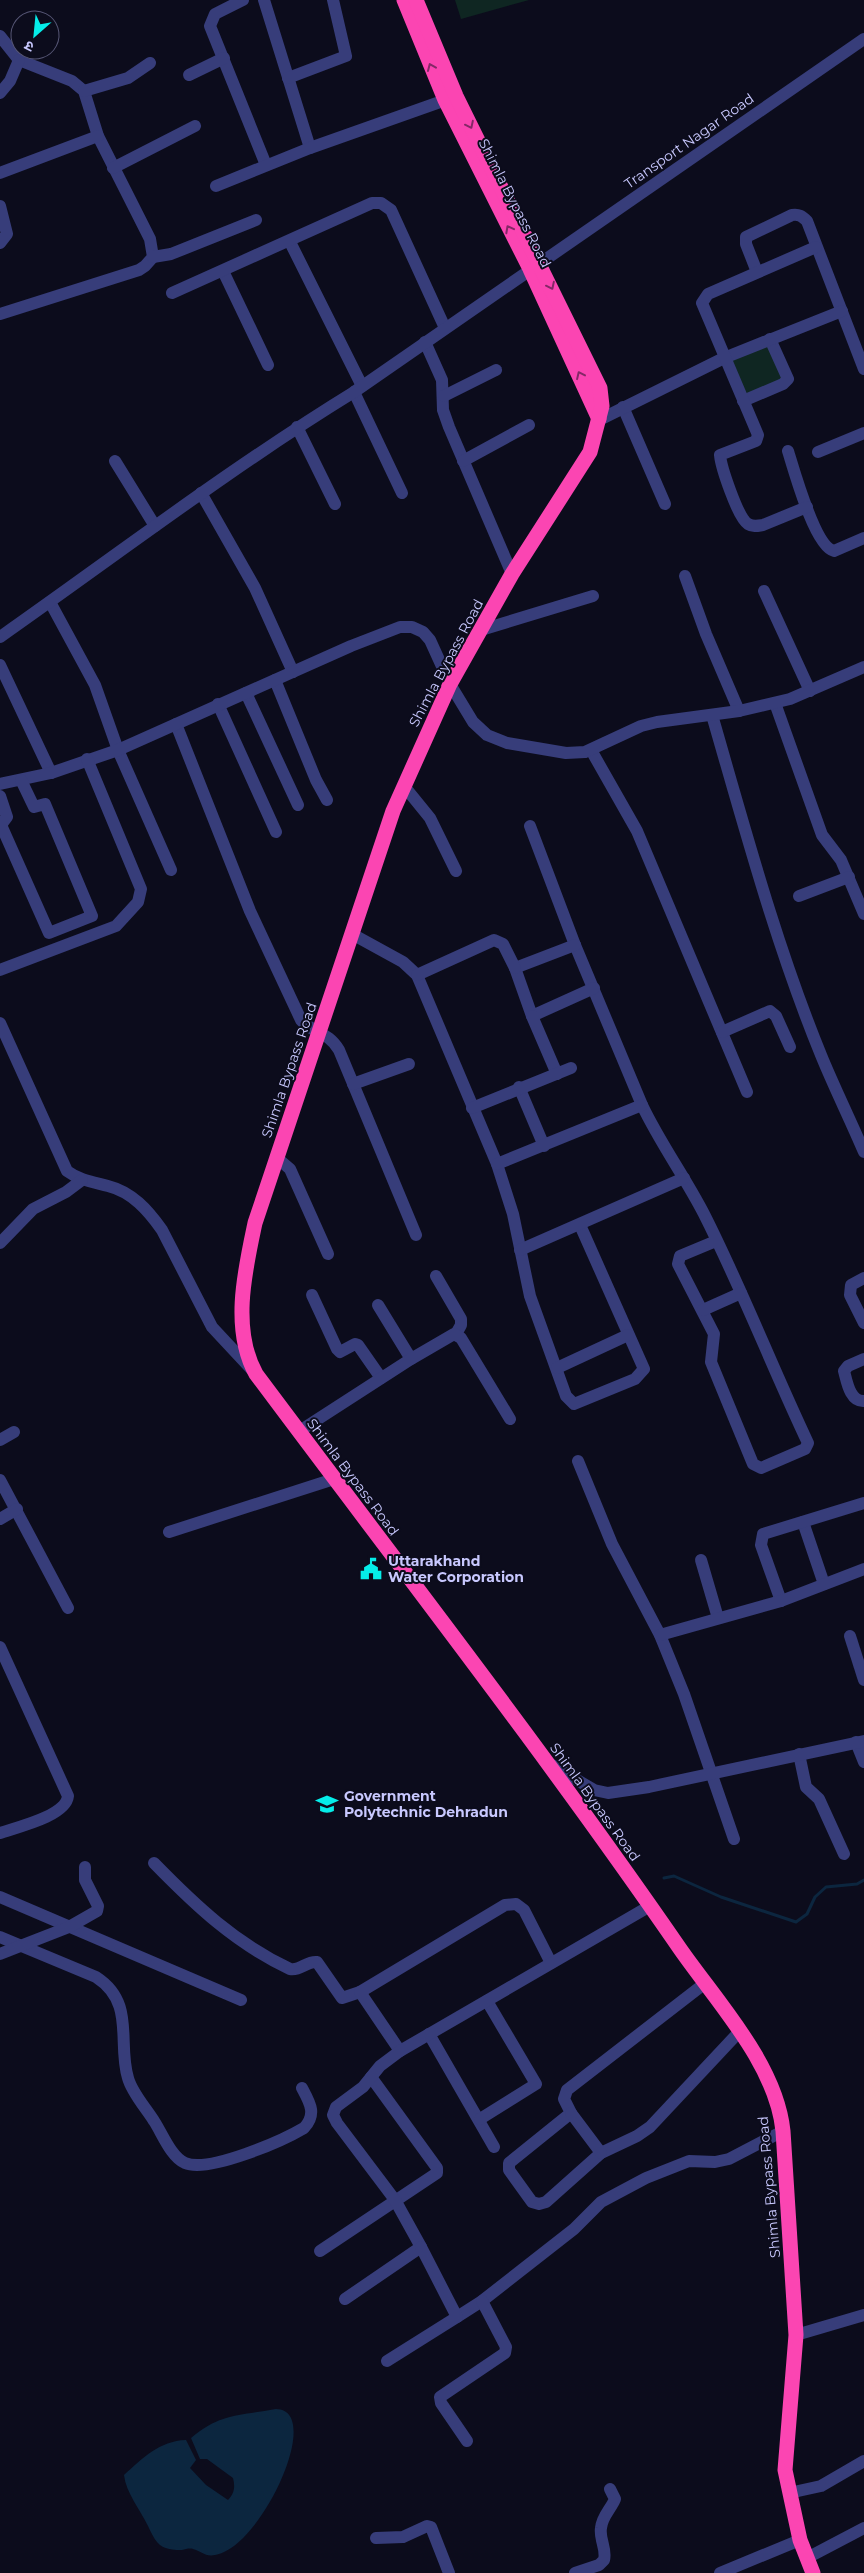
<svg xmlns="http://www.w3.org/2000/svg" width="864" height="2573" font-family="Montserrat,'Noto Sans Devanagari',sans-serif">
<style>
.green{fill:#0f2622}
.water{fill:#0c263f}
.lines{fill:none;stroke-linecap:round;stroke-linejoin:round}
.stream{stroke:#0c263f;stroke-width:3}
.minor{stroke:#373d7a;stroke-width:12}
.highway{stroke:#fb45b2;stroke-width:15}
.oneway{stroke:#842867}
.labels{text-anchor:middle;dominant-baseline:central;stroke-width:4;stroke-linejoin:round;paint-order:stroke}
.street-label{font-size:14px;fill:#c8c8fe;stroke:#0c0c1c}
.poi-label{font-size:14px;font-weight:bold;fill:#c8c8fe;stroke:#0c0c1c;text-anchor:start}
</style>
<rect width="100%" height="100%" fill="#0c0c1c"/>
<g class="green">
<polygon points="455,0 529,0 461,19"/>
<polygon points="769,342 786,380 747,396 731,359"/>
</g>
<path class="water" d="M276,2409C325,2410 261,2548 215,2555C205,2557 201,2551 193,2549C191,2548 185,2549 182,2550C160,2550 157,2545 148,2526C140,2509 126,2493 124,2475C143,2458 159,2441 186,2440L196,2460L190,2468L206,2485L228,2500C235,2493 235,2486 233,2478L207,2459H200L191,2438C221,2413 239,2416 276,2409Z"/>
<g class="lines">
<polyline class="stream" points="664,1878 674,1876 721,1897 796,1922 807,1914 815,1897 826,1887 857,1884 864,1880"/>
<g class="minor">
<polyline points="243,0 215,14 210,26 266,165"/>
<polyline points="264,0 310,148"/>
<polyline points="0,36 19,60 72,81 84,91 98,136 150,239 153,257 145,266 139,270 0,314"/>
<polyline points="189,75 224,58"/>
<polyline points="288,78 346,56 333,0"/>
<polyline points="84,91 128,78 150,63"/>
<polyline points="0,93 10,81 19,60"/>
<polyline points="113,168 195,126"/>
<polyline points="0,173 98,136"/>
<polyline points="216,186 310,148 454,97"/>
<polyline points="0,206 7,234 0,243"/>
<polyline points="290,242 362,386"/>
<polyline points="153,257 171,254 256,220"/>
<polyline points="223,271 268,365"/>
<path d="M757,272L746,244V237L792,215C799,214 802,216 807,221L864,369"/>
<polyline points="172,293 372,203 381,203 391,210 445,328"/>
<polyline points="425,342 442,380 443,410 449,427 512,574"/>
<polyline points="354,392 402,493"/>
<polyline points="444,396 496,370"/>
<polyline points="743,401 783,384 788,379 770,339"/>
<polyline points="623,407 665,504"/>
<polyline points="599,420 724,358 842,311"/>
<polyline points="297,427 335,504"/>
<path d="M788,451C794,470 815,547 834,551L864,538"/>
<polyline points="818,452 864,433"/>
<polyline points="115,461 155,526"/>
<polyline points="463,461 529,425"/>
<polyline points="201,493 255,588 293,672"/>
<path d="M807,507L763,525C757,526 753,527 748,524C738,518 721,467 720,455L756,441L758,435L702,303L708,294L816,247"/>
<polyline points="685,576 706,634 739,711"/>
<polyline points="764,591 810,691"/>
<polyline points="50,602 95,685 118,750 171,870"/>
<polyline points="481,630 593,596"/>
<path d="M0,637C118,554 232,467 354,392L864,39"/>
<polyline points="0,665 51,773"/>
<polyline points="275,680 316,780 327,800"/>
<polyline points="246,693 298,805"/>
<polyline points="775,703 822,835 841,860 864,914"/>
<polyline points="218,704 276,832"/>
<path d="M712,715C745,829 776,945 821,1055C834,1087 850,1119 864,1152"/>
<path d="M176,724L250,911L301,1020C312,1033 328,1031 339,1050L416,1235"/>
<polyline points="591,750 637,831 747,1092"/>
<polyline points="0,784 51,773 118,750 351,646 400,627 412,627 423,632 430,640 450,684 473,722 487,735 507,743 566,753 585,752 641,726 657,722 739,711 790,699 864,667"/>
<polyline points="404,786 430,818 456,871"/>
<polyline points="0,796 7,817 1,825 49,933 92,916 45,804 34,807 21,780"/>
<path d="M530,826L575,945L642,1105C660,1143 685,1177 704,1214C742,1289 772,1367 808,1443L805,1449L761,1468L753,1464L711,1362L714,1334L678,1264L680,1256L716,1241"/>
<polyline points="799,896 849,877"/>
<polyline points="352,934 403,962 417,975 497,1164 513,1214 530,1296 566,1396 574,1404 635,1379 644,1369 580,1225"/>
<polyline points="575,945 515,968 532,1016 594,988"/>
<polyline points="0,970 116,926 138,902 141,889 87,759"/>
<polyline points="417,975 494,940 503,944 515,968"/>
<polyline points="532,1016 557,1074"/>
<path d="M0,1023L67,1171C79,1180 93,1182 108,1186C132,1192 148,1210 162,1230L212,1327L253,1371"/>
<polyline points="722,1032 770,1011 776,1016 790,1047"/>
<polyline points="353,1084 409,1064"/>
<polyline points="519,1087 544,1146"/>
<polyline points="472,1108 571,1068"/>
<polyline points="276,1157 290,1169 328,1254"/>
<polyline points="497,1164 642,1105"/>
<polyline points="0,1243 33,1209 66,1192 82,1180"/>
<polyline points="520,1250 684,1178"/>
<polyline points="436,1276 461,1319 461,1325 456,1334"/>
<polyline points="864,1278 851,1285 850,1295 864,1323"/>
<polyline points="312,1295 337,1349 340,1352 355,1344 358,1345 381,1378"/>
<polyline points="378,1305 411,1359"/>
<polyline points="703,1310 741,1293"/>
<path d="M864,1359L848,1366L844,1371C847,1382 850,1402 864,1401"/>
<polyline points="557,1368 628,1335"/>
<polyline points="298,1432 411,1359 454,1334 461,1338 510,1419"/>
<polyline points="0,1440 14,1432"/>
<polyline points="578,1461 612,1544 660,1635 684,1694 734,1839"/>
<polyline points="0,1480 68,1608"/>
<polyline points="0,1519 17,1509"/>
<polyline points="803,1522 824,1584"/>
<polyline points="169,1532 334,1479"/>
<polyline points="701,1560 718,1618"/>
<polyline points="781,1601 761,1545 763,1534 864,1503"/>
<polyline points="660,1635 781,1601 864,1569"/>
<polyline points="850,1636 864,1680"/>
<path d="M0,1647L68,1796C66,1816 18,1827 0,1833"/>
<polyline points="856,1742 864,1762"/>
<polyline points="799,1754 806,1787 819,1799 844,1854"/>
<polyline points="550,1764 594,1790 608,1793 649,1787 864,1741"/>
<path d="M154,1863C196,1906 235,1943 290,1969C301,1971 306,1961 317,1962L342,1998L360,1992"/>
<polyline points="0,1897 241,2000"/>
<path d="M0,1937L96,1977C136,2003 117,2042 128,2078C132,2093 146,2108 154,2121C162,2133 171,2157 185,2163C209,2173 282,2141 304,2128C317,2114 310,2103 302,2088"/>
<polyline points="0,1954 69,1927 97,1911 98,1906 85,1880 85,1867"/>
<polyline points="704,1984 567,2090 564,2099 571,2113 509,2163 509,2170 532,2202 539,2204 546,2202 601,2153 637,2136 650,2127 740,2031"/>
<polyline points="429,2034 494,2147"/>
<polyline points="400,2051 360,1992 505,1905 516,1904 524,1910 551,1963"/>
<polyline points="571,2113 601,2153"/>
<polyline points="480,2119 536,2084 487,2001"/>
<polyline points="320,2251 437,2173 437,2168 371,2077"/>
<polyline points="345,2299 421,2247 395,2200 337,2123 333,2115 336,2107 363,2087 380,2066 400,2051 650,1906"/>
<polyline points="457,2317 482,2301 574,2229 601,2202 646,2178 689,2161 715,2162 729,2159 783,2131"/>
<polyline points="796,2335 864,2315"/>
<polyline points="387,2361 457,2317 421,2247"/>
<polyline points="467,2441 441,2403 440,2397 505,2353 506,2347 482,2301"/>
<polyline points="789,2493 821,2486 864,2461"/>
<polyline points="376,2538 403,2537 427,2526 431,2527 449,2573"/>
<polyline points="807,2558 864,2528"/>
<path d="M575,2573L599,2565L604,2560C607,2549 599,2539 601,2528C602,2516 611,2509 615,2499L610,2489"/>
<polyline points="720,2573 800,2540"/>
</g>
<g class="highway">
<polyline points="404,0 445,100 530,269 599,419"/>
<path d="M416,0L456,96L600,388L602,406L590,452L512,574L450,684L393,811L255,1223C245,1270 231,1329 256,1374C397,1563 542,1749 676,1943C713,1998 776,2062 783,2131L796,2335L785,2470L800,2540L813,2573"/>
</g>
</g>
<defs><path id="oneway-chevron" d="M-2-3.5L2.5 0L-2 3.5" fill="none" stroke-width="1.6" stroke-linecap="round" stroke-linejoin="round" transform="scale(1.25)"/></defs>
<g class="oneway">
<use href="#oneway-chevron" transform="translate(431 67) rotate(-113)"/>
<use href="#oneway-chevron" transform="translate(470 125) rotate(64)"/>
<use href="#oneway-chevron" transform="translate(509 229) rotate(-118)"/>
<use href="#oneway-chevron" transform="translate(551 286) rotate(64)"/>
<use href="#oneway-chevron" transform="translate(580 375) rotate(-115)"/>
</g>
<defs>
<g id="civic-bare" transform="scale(1.725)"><path d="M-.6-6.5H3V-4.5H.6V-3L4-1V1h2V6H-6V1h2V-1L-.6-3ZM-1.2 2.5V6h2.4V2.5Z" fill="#05ede9" stroke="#0c0c1c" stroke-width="2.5" paint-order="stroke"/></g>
<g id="university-bare" transform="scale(1.725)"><path d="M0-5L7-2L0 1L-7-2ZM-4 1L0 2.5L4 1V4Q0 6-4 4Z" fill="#05ede9" stroke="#0c0c1c" stroke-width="2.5" paint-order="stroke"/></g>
</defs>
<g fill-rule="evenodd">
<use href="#civic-bare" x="371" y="1569"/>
<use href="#university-bare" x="327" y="1804"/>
</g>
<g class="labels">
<g class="street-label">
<text transform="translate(689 141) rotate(-35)">Transport Nagar Road</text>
<text transform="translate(515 203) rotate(63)">Shimla Bypass Road</text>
<text transform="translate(446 663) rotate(-62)">Shimla Bypass Road</text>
<text transform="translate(289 1070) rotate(-71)">Shimla Bypass Road</text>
<text transform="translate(353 1477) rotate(53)">Shimla Bypass Road</text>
<text transform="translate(595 1802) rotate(54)">Shimla Bypass Road</text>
<text transform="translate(769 2187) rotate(-95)">Shimla Bypass Road</text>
</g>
<g class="poi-label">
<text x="388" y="1561">Uttarakhand<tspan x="388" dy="16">Water Corporation</tspan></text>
<text x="344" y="1796">Government<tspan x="344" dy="16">Polytechnic Dehradun</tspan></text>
</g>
</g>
<g transform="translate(35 35) rotate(207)"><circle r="24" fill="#0c0c1c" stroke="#575776"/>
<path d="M0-4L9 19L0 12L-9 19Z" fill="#05ede9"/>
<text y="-8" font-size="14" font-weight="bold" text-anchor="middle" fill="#c8c8fe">उ</text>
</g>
</svg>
